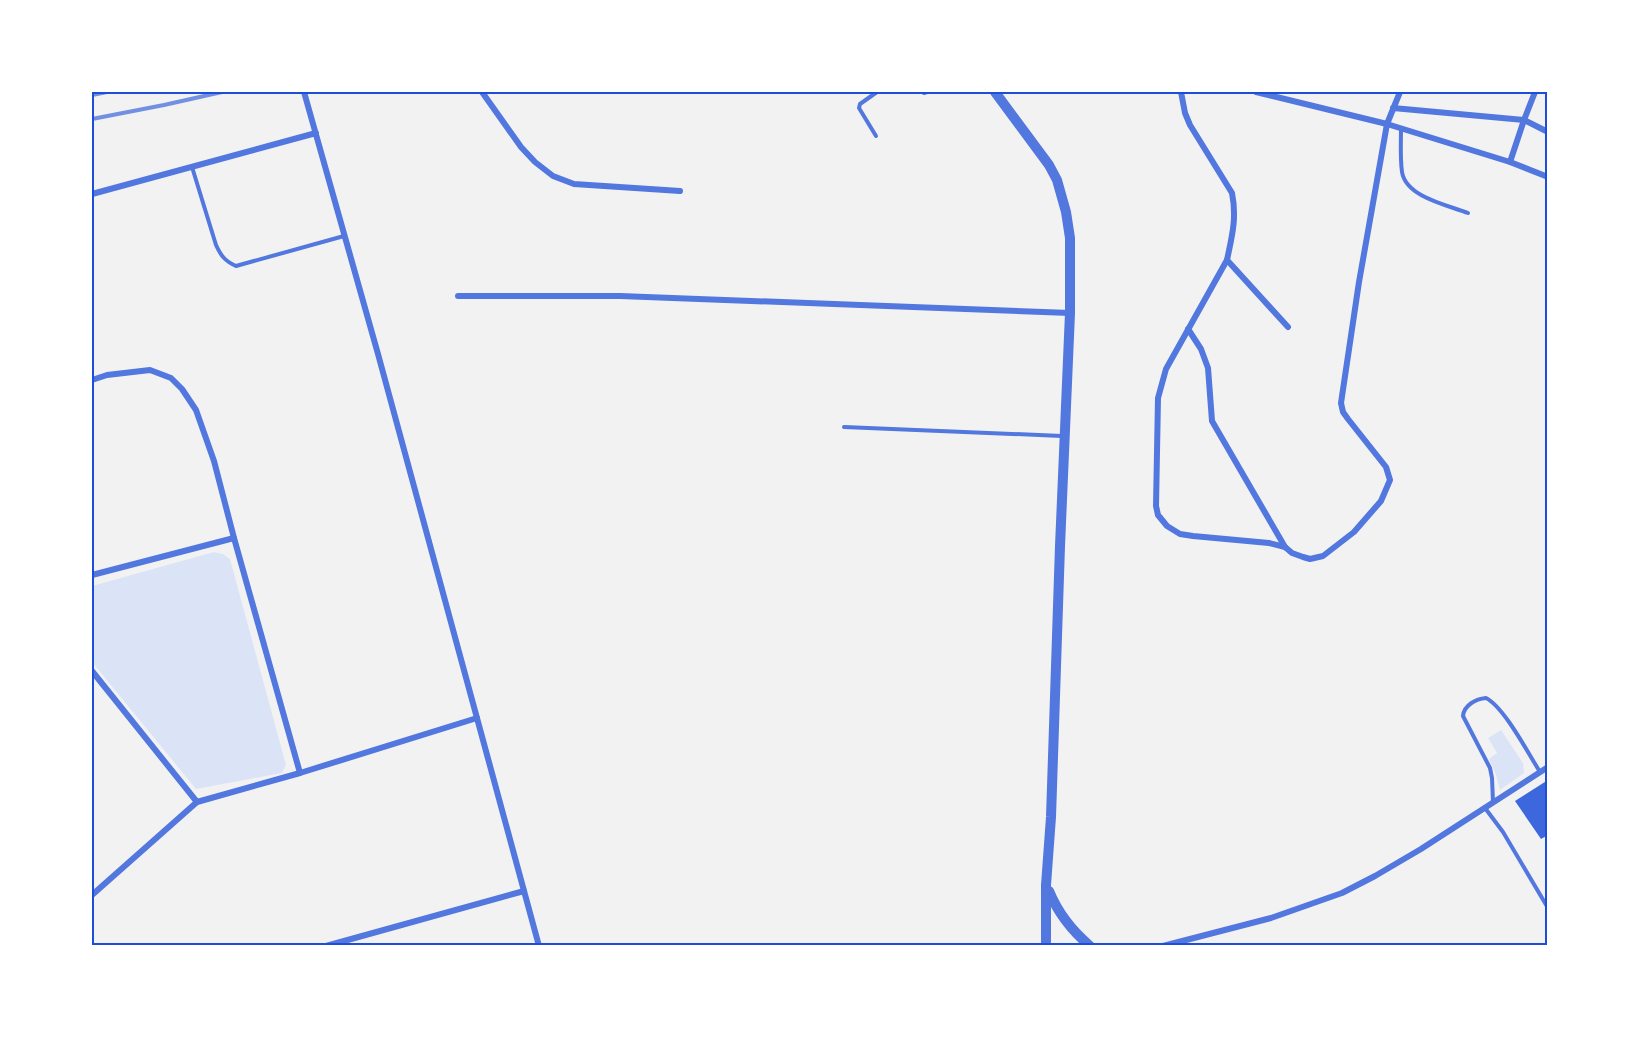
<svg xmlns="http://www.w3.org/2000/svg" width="1639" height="1037" font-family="Ubuntu,sans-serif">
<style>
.green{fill:#dbe4f7}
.building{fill:#3d67dc}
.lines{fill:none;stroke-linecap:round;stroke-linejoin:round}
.service{stroke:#5277de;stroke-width:4}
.minor{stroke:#5277de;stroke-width:6}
.tertiary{stroke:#5277de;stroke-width:10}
.rail{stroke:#7290e2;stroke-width:4}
.neatline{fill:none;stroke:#1d4ed8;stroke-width:2}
</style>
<rect width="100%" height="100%" fill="#f2f2f2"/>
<g class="green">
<polygon points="214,552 223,554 230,559 286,765 282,773 196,789 92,662 92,586"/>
<polygon points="1501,730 1523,763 1524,773 1500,790 1496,775 1489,759 1497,753 1488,738"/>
</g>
<polygon class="building" points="1548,780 1548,835 1541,839 1515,801"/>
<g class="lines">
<g class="service">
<polyline points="923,92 924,93 927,92"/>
<path d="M1401,129C1401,143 1400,158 1402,172C1406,197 1447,205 1468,213"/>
<polyline points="876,136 859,108 860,104 877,92"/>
<path d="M192,167L216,245C221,256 225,261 236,266L344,236"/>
<polyline points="844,427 1062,436"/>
<path d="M1493,802L1492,778L1490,768L1463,716C1464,705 1476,699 1486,698C1504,707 1528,753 1540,772"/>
<polyline points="1485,808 1503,832 1548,908"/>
</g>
<g class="minor">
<polyline points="304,92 378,354 539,946"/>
<polyline points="482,92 521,147 535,162 553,176 574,184 680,191"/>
<path d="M1181,92L1185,113L1190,125L1232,193C1237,218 1232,236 1227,260L1288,327"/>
<polyline points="1256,92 1387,124 1510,162 1548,177"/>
<polyline points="1393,108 1524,120 1548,132"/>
<polyline points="1510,162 1524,120 1535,92"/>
<polyline points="92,194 316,133"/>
<polyline points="1227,260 1166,369 1158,398 1156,506 1158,515 1167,526 1180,534 1193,536 1269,543 1285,547 1292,553 1303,557 1310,559 1323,556 1354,532 1381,501 1390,480 1386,467 1348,419 1343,412 1341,403 1359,282 1387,124 1400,92"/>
<polyline points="458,296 620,296 1070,313"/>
<polyline points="1188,329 1201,349 1208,368 1212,421 1285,547"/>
<polyline points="92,380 107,375 150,370 171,378 182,389 196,410 214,461 234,538 300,773"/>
<polyline points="92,575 234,538"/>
<polyline points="92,671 197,802"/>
<polyline points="92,895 197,802 300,773 477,718"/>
<polyline points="326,946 524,891"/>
<polyline points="1163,946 1271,918 1342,893 1375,876 1421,849 1548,767"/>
</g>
<g class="tertiary">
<polyline points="995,92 1049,165 1057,180 1066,212 1070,238 1070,313 1060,546 1051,817 1046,885 1046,946"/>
<path d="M1049,891C1058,913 1071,930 1090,946"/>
</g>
<g class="rail">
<polyline points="92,95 107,92"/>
<polyline points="92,119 164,105 222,92"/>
</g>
</g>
<rect width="1639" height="1037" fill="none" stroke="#ffffff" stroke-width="186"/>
<rect x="93" y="93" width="1453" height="851" class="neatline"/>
</svg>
